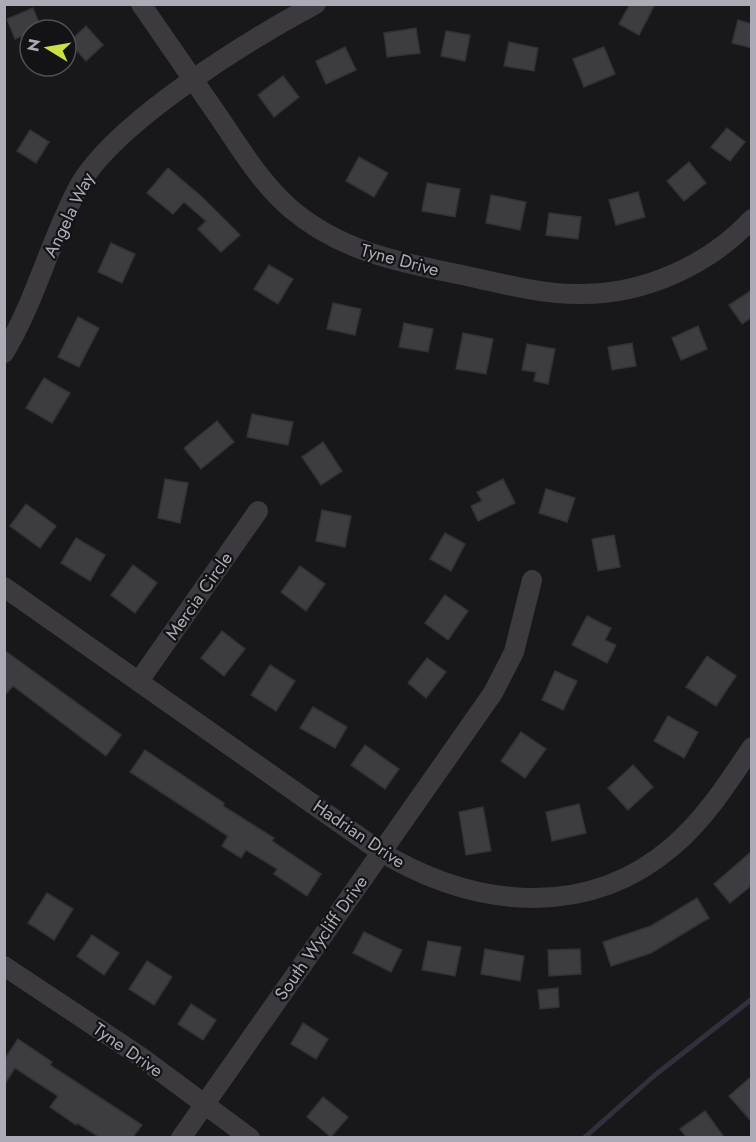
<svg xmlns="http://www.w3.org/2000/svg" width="756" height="1142" font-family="Jost,sans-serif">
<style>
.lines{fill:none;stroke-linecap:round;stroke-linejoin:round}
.stream{stroke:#30313d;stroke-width:5}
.building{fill:#3d3c40;stroke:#333135;stroke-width:1.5}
.minor{stroke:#3c3a3f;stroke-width:20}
.labels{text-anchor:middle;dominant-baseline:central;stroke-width:4.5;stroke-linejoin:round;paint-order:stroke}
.street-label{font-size:18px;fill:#adaab7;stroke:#131214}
</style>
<rect width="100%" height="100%" fill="#181719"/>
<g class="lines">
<polyline class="stream" points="584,1138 655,1075 752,999"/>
</g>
<g class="building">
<polygon points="630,4 655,4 639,35 619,24"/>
<polygon points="33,8 41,28 30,30 30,33 15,39 7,19"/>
<polygon points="738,20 752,24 752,48 732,43"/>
<polygon points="86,26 103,45 86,61 69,42"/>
<polygon points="416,28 420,53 387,57 384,33"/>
<polygon points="446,31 470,35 465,61 441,56"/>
<polygon points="509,42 538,48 534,71 504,66"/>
<polygon points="345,47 356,70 326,84 316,61"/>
<polygon points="604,47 615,74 584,87 573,59"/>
<polygon points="283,76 299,97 274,117 258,95"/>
<polygon points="727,128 745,142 730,161 711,147"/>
<polygon points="30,130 49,142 36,163 17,151"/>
<polygon points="359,157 388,173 374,197 346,181"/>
<polygon points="689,162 706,183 684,201 667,181"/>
<polygon points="168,168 202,197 240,235 221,252 198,229 206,221 184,202 173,214 147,193"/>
<polygon points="427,183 460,189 455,217 422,211"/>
<polygon points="638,192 645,217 616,225 609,200"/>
<polygon points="491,195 526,202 520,230 486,223"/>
<polygon points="549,213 581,217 578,239 546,235"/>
<polygon points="111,243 135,254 122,283 98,272"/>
<polygon points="269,265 293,279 278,304 254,289"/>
<polygon points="752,290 752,317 742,324 729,305"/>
<polygon points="333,303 361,309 355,335 327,329"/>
<polygon points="78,317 99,328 79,367 58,357"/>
<polygon points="404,323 433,329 428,352 399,347"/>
<polygon points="698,326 707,349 681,360 672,338"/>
<polygon points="463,333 493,339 486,374 456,369"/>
<polygon points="632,343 636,366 612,370 608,347"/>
<polygon points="527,344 555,349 548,384 534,381 536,372 522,370"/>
<polygon points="44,378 70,393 52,423 26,408"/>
<polygon points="252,414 293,422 288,445 247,437"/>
<polygon points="217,421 234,442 201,469 184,448"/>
<polygon points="323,442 342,471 321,485 302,457"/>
<polygon points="165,479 188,483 180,523 158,518"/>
<polygon points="503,479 515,503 478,521 471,506 482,501 477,492"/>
<polygon points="546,489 575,498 567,522 539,513"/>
<polygon points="26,504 56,526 40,548 10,526"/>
<polygon points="322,510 351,516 345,547 316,541"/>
<polygon points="445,533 465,544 451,571 430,559"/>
<polygon points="614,535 620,567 598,571 592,539"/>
<polygon points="76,538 105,555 90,581 61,563"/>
<polygon points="133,565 157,583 135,613 111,595"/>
<polygon points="300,566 325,584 306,611 281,592"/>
<polygon points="445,595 468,611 448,640 425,623"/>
<polygon points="587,616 611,628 605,640 616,645 607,663 572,645"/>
<polygon points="222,631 245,649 224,676 201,658"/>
<polygon points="4,650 121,735 106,756 13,686 4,696"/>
<polygon points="707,656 736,676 716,706 686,687"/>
<polygon points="427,658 446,672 426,698 408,683"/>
<polygon points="270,665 295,681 276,711 251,695"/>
<polygon points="555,671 577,681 563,710 542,700"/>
<polygon points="313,707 347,727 335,748 300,728"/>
<polygon points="668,716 698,732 684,758 654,741"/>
<polygon points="521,732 546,749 525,778 501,761"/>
<polygon points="365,745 399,769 385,789 351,765"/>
<polygon points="145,750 224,803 223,806 274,838 272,841 321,874 307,896 274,874 277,869 246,850 241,858 222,846 228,836 130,772"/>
<polygon points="633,765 653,787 628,810 608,788"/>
<polygon points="579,804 586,833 552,841 546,812"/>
<polygon points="483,807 491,851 466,855 459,812"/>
<polygon points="752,851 752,885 730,903 714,884"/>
<polygon points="47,893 73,909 54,940 28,923"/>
<polygon points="697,898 709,918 651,953 611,966 603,942 651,926"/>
<polygon points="364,932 402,950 391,972 353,953"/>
<polygon points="92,935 119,953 104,975 77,956"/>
<polygon points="428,941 461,947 455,976 422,970"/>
<polygon points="485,949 524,956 520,981 481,974"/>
<polygon points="580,949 581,974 549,976 548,950"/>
<polygon points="147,961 172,977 154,1005 129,989"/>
<polygon points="558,988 559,1007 540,1009 538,990"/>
<polygon points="191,1004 216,1020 203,1040 178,1024"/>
<polygon points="303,1023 328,1039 316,1059 291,1044"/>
<polygon points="18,1039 52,1062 50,1065 142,1125 133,1137 99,1137 77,1123 76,1125 50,1107 58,1096 15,1068 4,1085 4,1060"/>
<polygon points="752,1076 752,1122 729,1096"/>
<polygon points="323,1097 348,1117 331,1137 307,1117"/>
<polygon points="705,1111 724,1137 686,1137 680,1129"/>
</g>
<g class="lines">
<g class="minor">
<path d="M141,4C168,43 195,82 221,120C242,151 262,184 291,209C339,250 397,262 457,274C497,282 541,295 582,294C645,294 709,265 752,219"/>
<path d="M4,353C36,300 50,240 79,186C115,122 250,39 316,4"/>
<path d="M4,587L381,852C473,907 585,921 672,847C704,820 728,783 752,747"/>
<polyline points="139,681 258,511"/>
<polyline points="4,966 141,1057 250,1138"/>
<polyline points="181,1138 493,693 514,652 532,580"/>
</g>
</g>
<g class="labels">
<g class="street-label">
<text transform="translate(69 215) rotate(-64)">Angela Way</text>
<text transform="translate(400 260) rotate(15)">Tyne Drive</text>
<text transform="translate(199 596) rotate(-55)">Mercia Circle</text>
<text transform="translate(359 834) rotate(34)">Hadrian Drive</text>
<text transform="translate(321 938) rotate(-55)">South Wycliff Drive</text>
<text transform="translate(128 1050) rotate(35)">Tyne Drive</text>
</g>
</g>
<rect width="756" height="1142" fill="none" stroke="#adaab7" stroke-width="12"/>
<g transform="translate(48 48) rotate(281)"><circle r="28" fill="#131214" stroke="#514f55" stroke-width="1.5"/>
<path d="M0-4.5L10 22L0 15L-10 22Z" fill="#cbe048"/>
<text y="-9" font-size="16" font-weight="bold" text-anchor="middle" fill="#adaab7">N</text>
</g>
</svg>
